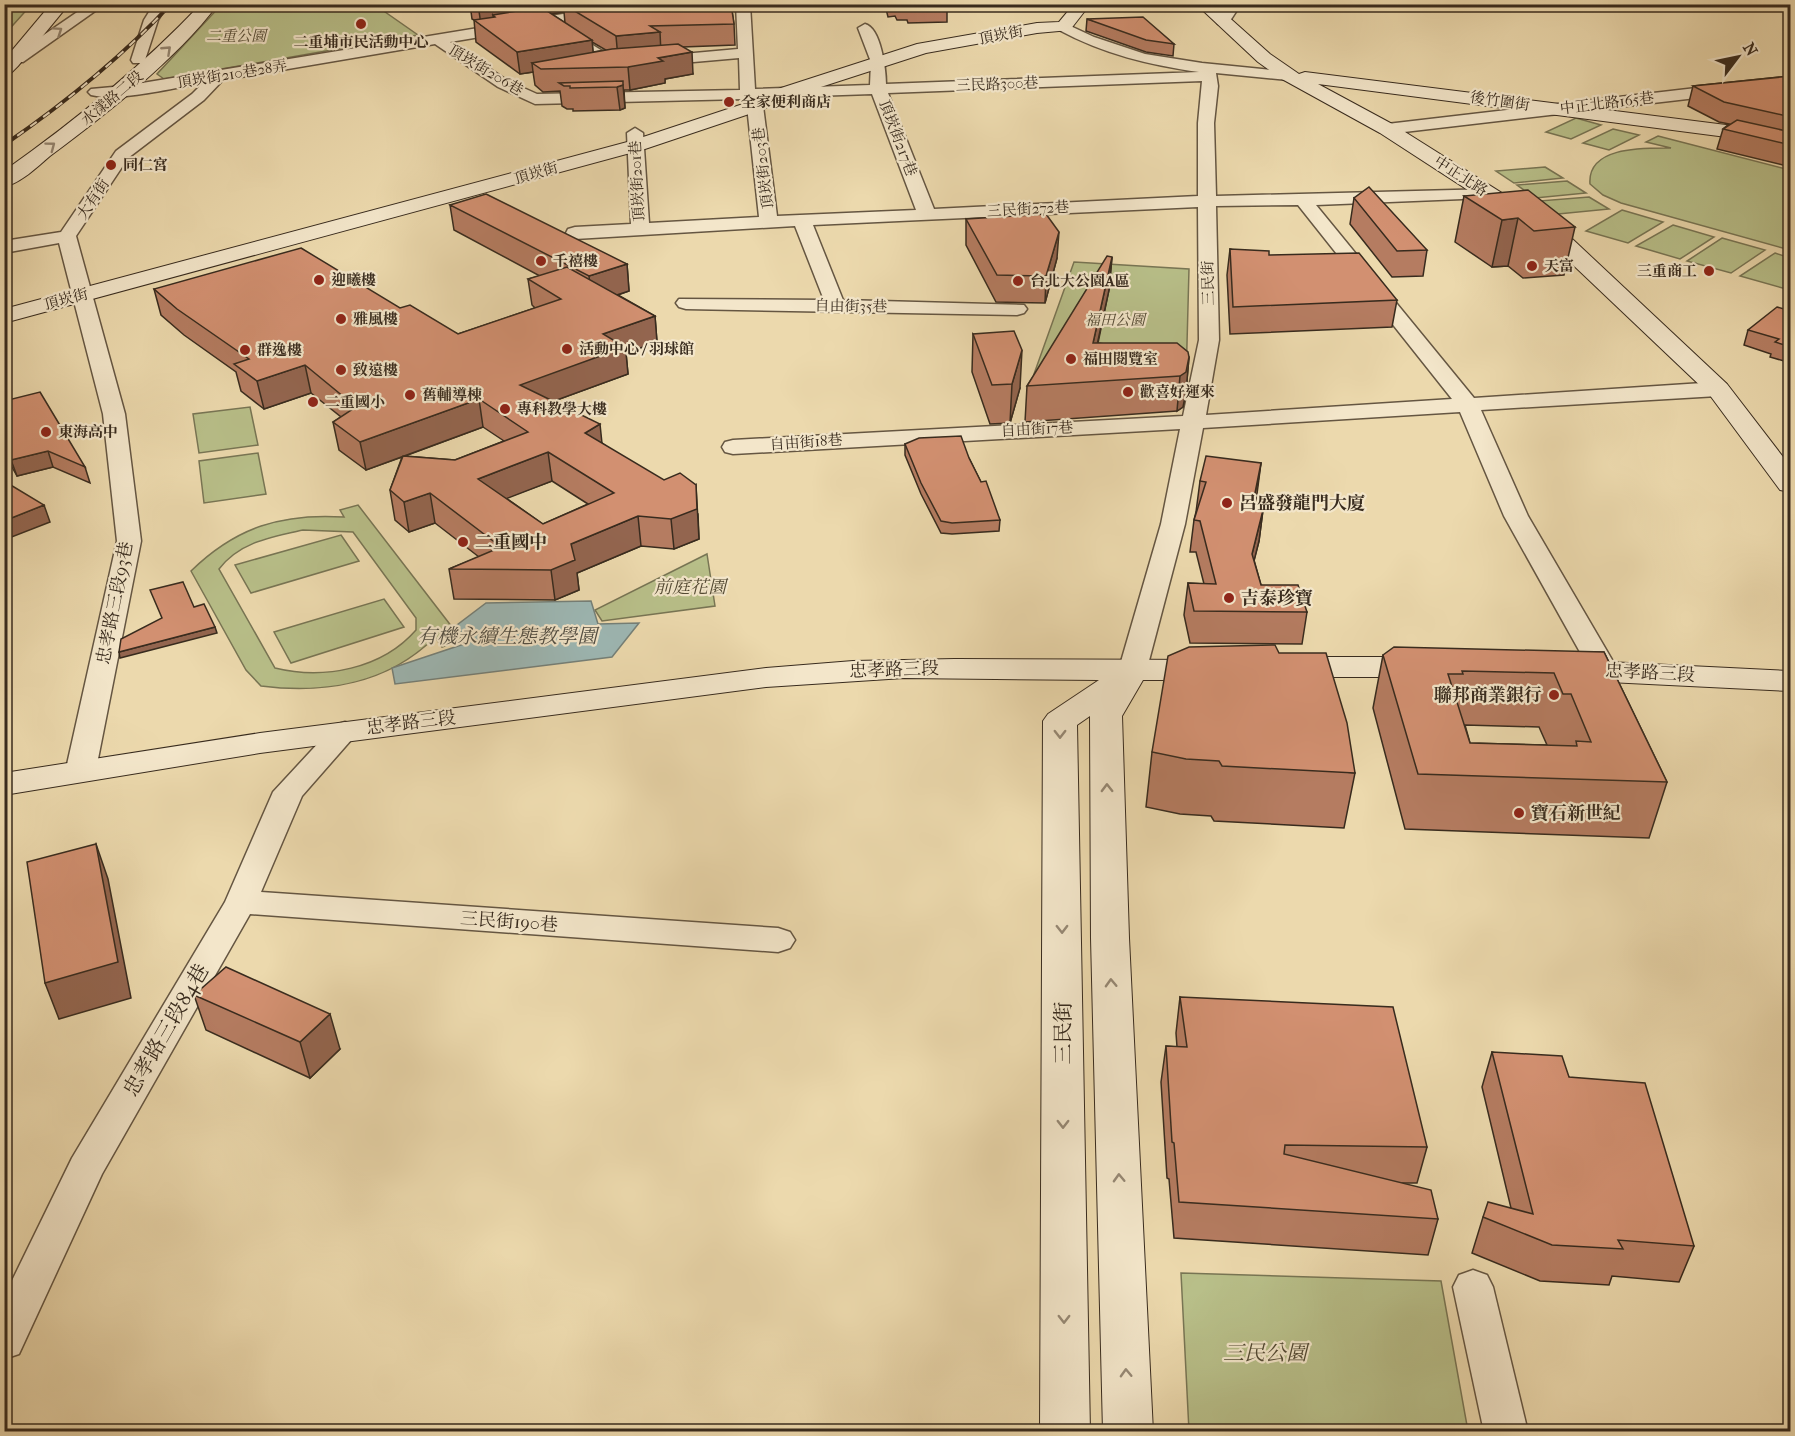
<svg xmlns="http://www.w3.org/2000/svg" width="1795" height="1436" font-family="'IM FELL French Canon','Noto Serif TC',serif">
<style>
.green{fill:#b8bf89;stroke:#787554;stroke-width:1.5;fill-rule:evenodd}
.water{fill:#9db8b5;stroke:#758079;stroke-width:1.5}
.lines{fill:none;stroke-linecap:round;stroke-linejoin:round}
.street-casing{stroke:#655642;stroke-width:3}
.secondary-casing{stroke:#382b1e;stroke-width:2}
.street{fill:#f3e6ca;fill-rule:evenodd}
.secondary{fill:#f3e6ca;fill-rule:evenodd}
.rail-casing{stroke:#382b1e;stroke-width:4}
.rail{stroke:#f3e6ca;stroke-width:2;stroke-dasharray:8;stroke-linecap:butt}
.wall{fill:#b57c61;stroke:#382b1e;stroke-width:1.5;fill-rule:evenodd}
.shaded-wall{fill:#93654f;stroke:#382b1e;stroke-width:1.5}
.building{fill:#d29071;stroke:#382b1e;stroke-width:1.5;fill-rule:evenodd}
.oneway{stroke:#968874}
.poi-dot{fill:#8f2418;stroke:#f3e6ca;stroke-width:2}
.labels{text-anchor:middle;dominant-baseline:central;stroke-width:4.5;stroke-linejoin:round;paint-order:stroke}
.far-street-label{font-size:15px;fill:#382b1e;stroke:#f3e6ca}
.far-park-label{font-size:15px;font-style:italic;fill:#524933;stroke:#f3e6ca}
.far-poi-label{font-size:15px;font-weight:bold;fill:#382b1e;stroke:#f3e6ca;text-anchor:start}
.poi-label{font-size:18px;font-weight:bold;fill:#382b1e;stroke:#f3e6ca;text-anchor:start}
.park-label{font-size:18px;font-style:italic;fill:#524933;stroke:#f3e6ca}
.street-label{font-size:18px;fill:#382b1e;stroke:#f3e6ca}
.water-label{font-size:20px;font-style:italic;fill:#514e44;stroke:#f3e6ca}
.near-street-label{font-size:21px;fill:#382b1e;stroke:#f3e6ca}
.near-park-label{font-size:21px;font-style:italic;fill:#524933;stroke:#f3e6ca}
</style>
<rect width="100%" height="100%" fill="#ecd9ad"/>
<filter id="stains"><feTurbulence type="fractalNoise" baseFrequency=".00333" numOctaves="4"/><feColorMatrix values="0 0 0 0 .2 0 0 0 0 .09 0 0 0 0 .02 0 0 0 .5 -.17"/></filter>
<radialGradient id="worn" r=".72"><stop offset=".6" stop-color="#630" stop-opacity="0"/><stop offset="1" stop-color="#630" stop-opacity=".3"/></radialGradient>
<g class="green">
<polygon points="222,4 375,5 418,35 164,79 157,74"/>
<polygon points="4,5 31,5 5,34 4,34"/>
<polygon points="1576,118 1601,125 1571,139 1546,132"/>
<polygon points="1613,129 1639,135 1609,150 1583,143"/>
<path d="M1658,136L1790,170V250L1621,203L1603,195L1590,184C1587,146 1644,148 1671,148L1646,142Z"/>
<polygon points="1545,167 1563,178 1514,183 1496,171"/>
<polygon points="1567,181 1586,193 1535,198 1517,185"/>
<polygon points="1589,197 1609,209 1558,214 1539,201"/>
<polygon points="1622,210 1663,222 1628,243 1586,231"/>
<polygon points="1673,225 1714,237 1680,259 1636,246"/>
<polygon points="1722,238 1765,250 1731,273 1687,261"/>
<polygon points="1775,253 1790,258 1790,286 1786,289 1740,276"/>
<polygon points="1074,262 1189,269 1186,381 1125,376 1034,374"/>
<polygon points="250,407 258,445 199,453 193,414"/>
<polygon points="258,453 266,494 204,503 199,461"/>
<path d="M358,505L462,640L442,647L435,637C388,684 324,694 261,686L246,670L191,571C236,527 282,513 344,517L340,510ZM303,530L353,532L416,618V630C382,669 324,680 275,668L219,569C240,542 271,537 303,530Z"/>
<polygon points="341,535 359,561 251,593 235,565"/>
<polygon points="707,554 715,606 602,621 595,610"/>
<polygon points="384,599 404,627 291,663 274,632"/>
<polygon points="1181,1273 1441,1281 1468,1431 1189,1431"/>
</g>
<polygon class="water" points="591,601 598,624 639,623 612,657 395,684 392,668 467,643 457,625 486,603"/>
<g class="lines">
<g class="street-casing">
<g id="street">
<polygon points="89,4 105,4 23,62 13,62 11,59 13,56"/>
<polygon points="154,4 168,4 158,20 145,60 143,63 133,63 131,60 144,20"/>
<path d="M624,4H658L652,8L450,42L508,81L537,94L740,90L739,58L614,69L553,31L560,27L565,28L617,60L738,49L736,4H750L755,89L870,85L871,62L858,28L865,24C881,28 886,70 886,84L1199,72C1149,65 1104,54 1059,30L1057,27L1064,23L1094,37L1145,54L1202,63L1293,72L1296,75L1288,80L1216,73L1218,86L1214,123L1216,196L1493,189L1496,193L1493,197L1487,198L1316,205L1474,398L1718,382L1726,384L1729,389L1726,394L1718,396L1481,410L1528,516L1618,670L1614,676L1604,678L1594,676L1590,670L1504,516L1460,412L1203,428L1185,524L1146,672L1142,678L1132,680L1122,678L1118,672L1161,524L1180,429L733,454L725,452L722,447L725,442L733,440L1183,416L1199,340L1198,207L813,225L843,300L1024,305L1027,309L1024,313L1017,315L686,309L679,307L676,303L679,299L824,300L795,226L575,239L568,237L566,233L568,229L575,227L631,224L627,133L635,128L643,133L649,223L759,217L747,106L743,99L535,104L498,87L435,44L223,80L204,100L128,158L76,236L125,414L141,541L96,769L91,776L81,778L71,776L66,769L117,541L103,414L59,243L4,253V241L61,232L116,151L192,94L203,83C173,88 118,102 91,95L88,92L91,89L124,86ZM1202,81L1198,123V196L934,209L888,93ZM872,94L916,210L777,216L763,106L758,98ZM1298,205L1452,399L1206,415L1219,340L1216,206Z"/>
<polygon points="1228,4 1241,4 1228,24 1218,24 1216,21"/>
<polygon points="1790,77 1790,87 1387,134 1379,129 1387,124"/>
<polygon points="345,722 355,725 359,731 302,796 261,892 778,928 790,932 795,940 790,948 778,952 250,914 102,1174 19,1354 4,1359 4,1297 72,1158 225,902 273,792 335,725"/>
<polygon points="1473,1270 1487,1275 1493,1287 1528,1432 1484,1432 1453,1287 1459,1275"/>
</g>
</g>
<g class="secondary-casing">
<g id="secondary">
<polygon points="51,4 69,4 18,66 10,74 4,75 4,60"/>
<path d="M201,4H218C177,59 105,115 50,156C37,167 21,183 4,187V171C75,121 141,67 201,4Z"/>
<polygon points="1074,4 1094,4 1084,12 1070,30 1037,33 926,53 793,96 761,110 645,149 4,323 4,309 631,141 749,102 781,88 917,44 1037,23 1059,22"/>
<polygon points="1196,4 1214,4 1270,54 1299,74 1305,72 1734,126 1790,139 1790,151 1734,138 1318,84 1394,125 1567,234 1727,384 1790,466 1790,492 1780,490 1709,394 1551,244 1380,133 1282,79 1258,62"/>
<polygon points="1286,657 1426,657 1437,660 1442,667 1437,674 1426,677 1286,677 1275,674 1270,667 1275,660"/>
<polygon points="955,659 1210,660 1221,663 1226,670 1221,677 1210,680 1143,680 1122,716 1129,938 1153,1432 1103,1432 1091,938 1090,716 1077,725 1090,1432 1040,1432 1043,721 1048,714 1099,680 904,678 766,687 260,753 4,795 4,773 260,733 766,668 853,661"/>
<polygon points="1568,660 1790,671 1790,691 1568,680 1557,677 1552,670 1557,663"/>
</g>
</g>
<use href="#street" class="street"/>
<use href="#secondary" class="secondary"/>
<g class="rail-casing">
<path id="rail" d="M4,145C65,103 121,58 171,4"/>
</g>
<use href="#rail" class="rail"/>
</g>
<g class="wall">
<path d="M470,4H731L734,24L735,45L683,47L693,74L665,79V83L630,90H624L625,108L620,110L573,111V109H567L562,106L560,91L543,92L535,85L533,72L520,74L476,42L474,20L472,19ZM564,12L565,23L551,14ZM592,42L606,50L593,52Z"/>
<polygon points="870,4 945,4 947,8 947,22 908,23 907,20 897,20 895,16 888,17 886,9 872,10"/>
<polygon points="1087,19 1174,44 1173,56 1146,52 1086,31"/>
<polygon points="1791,76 1791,167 1717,149 1723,129 1729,124 1719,122 1688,106 1693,86"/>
<polygon points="1464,196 1575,227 1564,275 1523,278 1508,266 1492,267 1455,242"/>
<polygon points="1354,198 1427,250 1423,276 1392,277 1350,224"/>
<path d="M450,205L627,264L629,291L618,295L655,316L657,342L626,353L628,374L554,401L602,443L698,514L699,539L674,549L641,546L577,573L579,590L555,600L454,599L449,569L479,557L435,523L409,532L395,520L390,490L402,457L366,470L339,450L333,422L341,417L311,393L264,409L241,391L236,372L184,335L161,315L154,289L400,308L458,334L535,308L532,305L528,279L540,276L454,230ZM483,427L504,441L455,460L405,456ZM552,481L588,504L543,524L506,498Z"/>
<polygon points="966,219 1057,258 1045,303 996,302 966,245"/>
<polygon points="1230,249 1397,300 1392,327 1230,334 1227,275"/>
<polygon points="1112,257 1109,290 1098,343 1189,357 1186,392 1183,407 1177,411 1025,422 1027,386"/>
<polygon points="1791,311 1791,363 1770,357 1771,354 1744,345 1748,330"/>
<polygon points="973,334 1020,388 1010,423 990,424 972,372"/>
<polygon points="4,401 85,467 90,483 53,467 17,476 4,453"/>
<polygon points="905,444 969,458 1000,520 999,531 952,534 941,533 921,494 905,455"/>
<polygon points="1261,463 1254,508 1263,510 1259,541 1254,560 1261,585 1307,612 1302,644 1190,643 1184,615 1188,583 1204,584 1196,552 1190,552 1194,520 1196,512 1200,481"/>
<path d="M1604,652L1667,782L1649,838L1405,829L1373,708L1383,655ZM1465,725L1539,727L1547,745L1470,743Z"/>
<polygon points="1152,752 1355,773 1344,828 1214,821 1211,816 1180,814 1146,807"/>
<polygon points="194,995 340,1049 310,1078 206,1030"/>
<polygon points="1180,997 1427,1147 1417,1183 1402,1183 1438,1219 1428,1255 1174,1238 1169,1179 1167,1178 1161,1082 1166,1046 1177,1047 1176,1033"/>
<polygon points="1492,1052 1569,1077 1694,1246 1679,1282 1612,1276 1609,1285 1540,1281 1472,1253 1483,1217 1511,1208 1482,1087"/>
</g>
<g class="shaded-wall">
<polygon points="478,4 563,4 564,12 496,23 495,17 493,15 494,23 481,25"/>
<polygon points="660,32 661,54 618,58 616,36"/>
<polygon points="592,40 594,62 532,63 533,72 520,74 517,52"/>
<polygon points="692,52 693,74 665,79 665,83 630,90 628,67 658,58"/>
<polygon points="623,85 625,108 620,110 617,87"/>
<polygon points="1518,218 1508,266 1492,267 1502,220"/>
<polygon points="1059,232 1057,258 1045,303 1046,276"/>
<polygon points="1112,257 1109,290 1090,377 1093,343"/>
<polygon points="627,264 629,291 592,303 589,276"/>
<polygon points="655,316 657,342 626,353 628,374 524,412 520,385 603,334"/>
<polygon points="1022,350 1020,388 1010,423 1012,384"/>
<polygon points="1189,357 1186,392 1183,407 1177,411 1180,376"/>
<polygon points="305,365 311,393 264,409 257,381"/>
<polygon points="479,399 483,427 366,470 360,442"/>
<polygon points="600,424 603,453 585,433"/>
<polygon points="48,451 53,467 17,476 11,460"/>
<polygon points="548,452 552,481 482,508 478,479"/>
<polygon points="1261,463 1257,494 1248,539 1252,508"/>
<polygon points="696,485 699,539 674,549 671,519"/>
<polygon points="430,493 435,523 409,532 404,502"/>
<polygon points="44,505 50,522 4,540 4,521"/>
<polygon points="1263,510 1259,541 1248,585 1252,554"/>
<polygon points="638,516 641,546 577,573 579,590 555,600 551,570 571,544"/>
<polygon points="215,627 217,633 120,658 119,652"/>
<polygon points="96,844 108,879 131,998 59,1019 45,983"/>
<polygon points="330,1014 340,1049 310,1078 300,1042"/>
</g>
<g class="building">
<polygon points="563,4 731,4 734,24 650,26 660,32 616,36"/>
<polygon points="896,4 945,4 947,8 908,9 907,6 897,6"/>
<polygon points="541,7 592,40 517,52 474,20 495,17 493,15"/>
<polygon points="1143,17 1174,44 1146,40 1087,19"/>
<polygon points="678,44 692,52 658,58 663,61 628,67 541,69 532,63 612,49"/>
<polygon points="1791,76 1791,117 1724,102 1693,86"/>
<polygon points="623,81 623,85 617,87 570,88 570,86 564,86 559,83"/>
<polygon points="1737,120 1791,132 1791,145 1723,129"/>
<polygon points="1369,187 1427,250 1397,251 1354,198"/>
<polygon points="1528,190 1575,227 1534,231 1518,218 1502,220 1464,196"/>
<polygon points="486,194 627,264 589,276 450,205"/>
<polygon points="1046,214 1059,232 1046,276 997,275 966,219"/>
<path d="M301,248L400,308L410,305L458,334L561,299L528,279L567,267L655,316L603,334L625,347L520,385L600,424L585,433L664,480L680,473L696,485L697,509L671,519L638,516L571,544L575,560L551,570L449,569L501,547L430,493L404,502L390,490L403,456L455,460L528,432L479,399L360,442L333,422L356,407L305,365L257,381L234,364L249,359L177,309L154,289ZM548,452L614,493L543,524L478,479Z"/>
<polygon points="1230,249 1269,251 1269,255 1359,253 1397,300 1233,307"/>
<polygon points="1107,256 1112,257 1093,343 1177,343 1188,352 1189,357 1186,372 1180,376 1027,386"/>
<polygon points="1777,307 1791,311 1791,347 1775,342 1779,339 1748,330"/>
<polygon points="1014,331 1022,350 1012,384 992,385 973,334"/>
<polygon points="40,392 85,467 48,451 11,460 4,447 4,401"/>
<polygon points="961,436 969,458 981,482 986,481 1000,520 952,523 941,521 921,483 905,444 919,438"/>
<polygon points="1206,456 1261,463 1252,508 1263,510 1252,554 1261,585 1298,585 1307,612 1194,611 1188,583 1216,584 1200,521 1194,520 1206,482 1200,481"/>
<polygon points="4,481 44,505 4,521"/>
<polygon points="183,582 194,607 204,604 215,627 119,652 121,639 162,618 150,590"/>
<polygon points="1275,645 1279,653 1326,653 1347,723 1355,773 1222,766 1219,761 1186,759 1152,752 1168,656 1189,647"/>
<path d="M1394,647L1604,652L1667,782L1418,774L1383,655ZM1462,671L1554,673L1563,694H1571L1591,742L1576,741L1577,746L1470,743L1448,674H1463Z"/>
<polygon points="96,844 118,962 45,983 27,862"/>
<polygon points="226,967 330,1014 300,1042 194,995"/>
<polygon points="1180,997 1393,1007 1427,1147 1285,1145 1284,1154 1431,1190 1438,1219 1179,1202 1174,1143 1172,1142 1166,1046 1187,1047"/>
<polygon points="1492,1052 1562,1056 1569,1077 1645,1083 1694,1246 1618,1240 1623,1249 1552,1245 1483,1217 1488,1202 1533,1214"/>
</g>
<defs><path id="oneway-chevron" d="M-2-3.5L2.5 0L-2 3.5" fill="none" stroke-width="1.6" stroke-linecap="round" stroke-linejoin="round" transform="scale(1.5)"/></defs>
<g class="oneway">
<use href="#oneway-chevron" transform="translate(58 31) rotate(-34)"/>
<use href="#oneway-chevron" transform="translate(167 50) rotate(-43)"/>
<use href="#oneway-chevron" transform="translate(51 146) rotate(-37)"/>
<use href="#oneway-chevron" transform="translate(1060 734) rotate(90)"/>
<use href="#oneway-chevron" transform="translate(1107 788) rotate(-91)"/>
<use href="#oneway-chevron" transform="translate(1062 929) rotate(89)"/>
<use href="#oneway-chevron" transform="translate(1111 983) rotate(-92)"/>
<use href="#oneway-chevron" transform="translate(1063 1124) rotate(90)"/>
<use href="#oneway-chevron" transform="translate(1119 1178) rotate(-92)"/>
<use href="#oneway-chevron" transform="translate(1064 1319) rotate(90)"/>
<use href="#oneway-chevron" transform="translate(1126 1373) rotate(-92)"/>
</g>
<g class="poi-dot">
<circle cx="361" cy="24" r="6"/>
<circle cx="729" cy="102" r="6"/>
<circle cx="111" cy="165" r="6"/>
<circle cx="541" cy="261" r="6"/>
<circle cx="1532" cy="266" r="6"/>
<circle cx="1709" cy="271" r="6"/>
<circle cx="319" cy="280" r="6"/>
<circle cx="1018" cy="281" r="6"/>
<circle cx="341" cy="319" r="6"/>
<circle cx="567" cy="349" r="6"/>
<circle cx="245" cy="350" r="6"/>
<circle cx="1071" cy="359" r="6"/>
<circle cx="341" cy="370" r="6"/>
<circle cx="1128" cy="392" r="6"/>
<circle cx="410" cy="395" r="6"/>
<circle cx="313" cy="402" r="6"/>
<circle cx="505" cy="409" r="6"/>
<circle cx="46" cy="432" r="6"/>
<circle cx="1227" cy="503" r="6"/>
<circle cx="463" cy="542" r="6"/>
<circle cx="1229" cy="598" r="6"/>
<circle cx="1554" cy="695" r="6"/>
<circle cx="1519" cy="813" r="6"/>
</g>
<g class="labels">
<g class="far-street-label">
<text transform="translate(1001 35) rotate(-11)">頂崁街</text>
<text transform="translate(486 70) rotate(31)">頂崁街206巷</text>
<text transform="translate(232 74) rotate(-9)">頂崁街210巷28弄</text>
<text transform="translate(997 84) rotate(-2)">三民路300巷</text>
<text transform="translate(112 98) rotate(-40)">水漾路二段</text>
<text transform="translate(1500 101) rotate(8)">後竹圍街</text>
<text transform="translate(1607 103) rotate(-7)">中正北路165巷</text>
<text transform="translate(898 138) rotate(69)">頂崁街217巷</text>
<text transform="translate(763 168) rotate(-97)">頂崁街203巷</text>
<text transform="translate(536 173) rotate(-16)">頂崁街</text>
<text transform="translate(1461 176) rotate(33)">中正北路</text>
<text transform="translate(637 181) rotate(-93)">頂崁街201巷</text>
<text transform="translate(93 199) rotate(-56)">大有街</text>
<text transform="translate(1028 209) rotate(-3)">三民街272巷</text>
<text transform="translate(1208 283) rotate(-91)">三民街</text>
<text transform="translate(66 299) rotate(-15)">頂崁街</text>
<text transform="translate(851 306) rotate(1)">自由街35巷</text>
<text transform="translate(1037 429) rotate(-3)">自由街17巷</text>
<text transform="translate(806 442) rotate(-4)">自由街18巷</text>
</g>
<g class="far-park-label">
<text x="236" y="36">二重公園</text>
<text x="1115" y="320">福田公園</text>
</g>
<g class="far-poi-label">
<text x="361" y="42" text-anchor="middle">二重埔市民活動中心</text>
<text x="741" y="102">全家便利商店</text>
<text x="123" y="165">同仁宮</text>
<text x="553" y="261">千禧樓</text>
<text x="1544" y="266">天富</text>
<text x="1697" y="271" text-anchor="end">三重商工</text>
<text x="331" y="280">迎曦樓</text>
<text x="1030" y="281">台北大公園A區</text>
<text x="353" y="319">雅風樓</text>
<text x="579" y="349">活動中心 / 羽球館</text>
<text x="257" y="350">群逸樓</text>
<text x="1083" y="359">福田閱覽室</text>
<text x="353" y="370">致遠樓</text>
<text x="1140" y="392">歡喜好運來</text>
<text x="422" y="395">舊輔導棟</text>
<text x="325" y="402">二重國小</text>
<text x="517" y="409">專科教學大樓</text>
<text x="58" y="432">東海高中</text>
</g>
<g class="poi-label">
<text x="1239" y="503">呂盛發龍門大廈</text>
<text x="475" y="542">二重國中</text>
<text x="1241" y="598">吉泰珍寶</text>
<text x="1542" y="695" text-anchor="end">聯邦商業銀行</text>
<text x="1531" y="813">寶石新世紀</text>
</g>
<g class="park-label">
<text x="690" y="587">前庭花園</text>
</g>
<g class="street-label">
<text transform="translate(115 603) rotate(-79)">忠孝路三段93巷</text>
<text transform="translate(894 670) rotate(-2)">忠孝路三段</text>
<text transform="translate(1650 673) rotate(3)">忠孝路三段</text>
<text transform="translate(411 723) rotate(-7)">忠孝路三段</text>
<text transform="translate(509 922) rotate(4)">三民街190巷</text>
</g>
<g class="water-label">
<text x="507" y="636">有機永續生態教學園</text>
</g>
<g class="near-street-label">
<text transform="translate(166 1030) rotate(-60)">忠孝路三段84巷</text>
<text transform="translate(1063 1033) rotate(-90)">三民街</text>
</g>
<g class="near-park-label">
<text x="1265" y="1353">三民公園</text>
</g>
</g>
<rect width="1795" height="1436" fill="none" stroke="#ecd9ad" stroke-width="24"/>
<rect x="6" y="6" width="1783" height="1424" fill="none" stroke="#382b1e" stroke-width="3"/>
<rect x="12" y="12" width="1771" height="1412" fill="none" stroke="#382b1e" stroke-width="1.5"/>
<g transform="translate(1738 57) rotate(58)" stroke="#f3e6ca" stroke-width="4.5" paint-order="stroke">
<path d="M0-4.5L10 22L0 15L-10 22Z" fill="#382b1e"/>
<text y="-9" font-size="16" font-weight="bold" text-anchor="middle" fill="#382b1e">N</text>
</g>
<rect width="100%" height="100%" filter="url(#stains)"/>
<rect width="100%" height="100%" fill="url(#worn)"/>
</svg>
